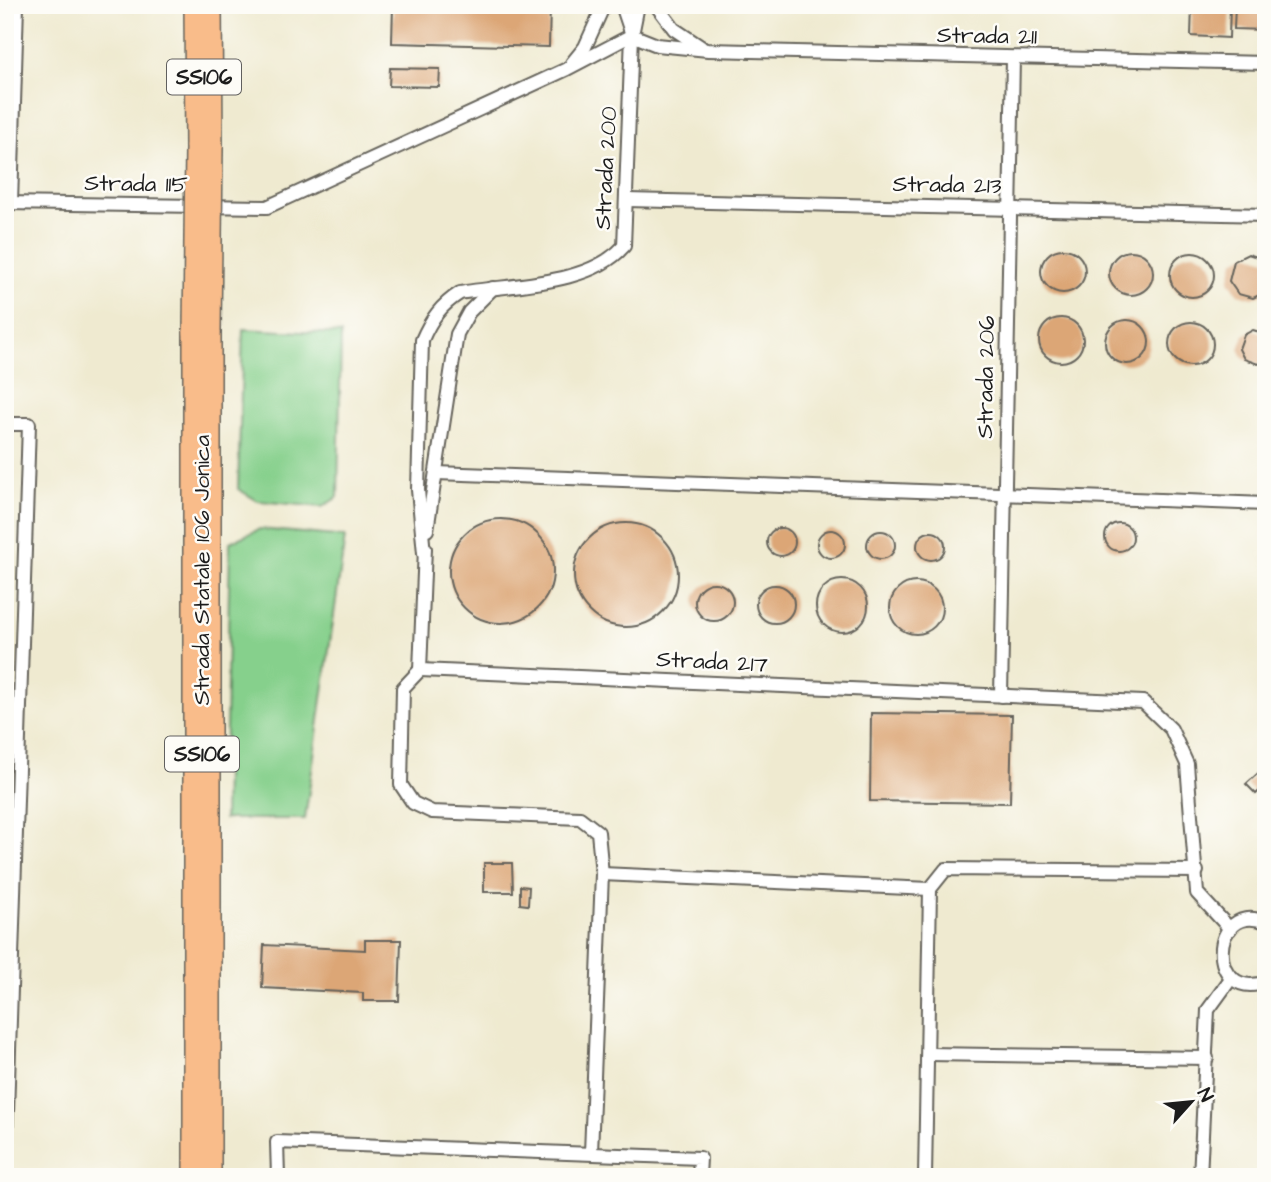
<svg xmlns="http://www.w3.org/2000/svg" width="1271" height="1182" font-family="'Architects Daughter',sans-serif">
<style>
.green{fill:#86d08c;stroke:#517654;stroke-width:2}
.building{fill:#dca676}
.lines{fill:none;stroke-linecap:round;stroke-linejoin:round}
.lane-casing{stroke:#66645b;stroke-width:16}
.primary-casing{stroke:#66645b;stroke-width:40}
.lane{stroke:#fff;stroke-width:12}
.primary{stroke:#f9bc8a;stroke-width:37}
.primary-bridge-casing{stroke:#66645b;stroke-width:40;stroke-linecap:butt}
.primary-bridge{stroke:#f9bc8a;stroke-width:37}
.labels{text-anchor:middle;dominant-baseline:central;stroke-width:5;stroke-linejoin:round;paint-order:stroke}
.shield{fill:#fdfcf7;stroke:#605f5e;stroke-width:2}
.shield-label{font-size:21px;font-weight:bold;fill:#1c1c1c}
.street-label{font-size:23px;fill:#1c1c1c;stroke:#fdfcf7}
</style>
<rect width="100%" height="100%" fill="#fdfcf7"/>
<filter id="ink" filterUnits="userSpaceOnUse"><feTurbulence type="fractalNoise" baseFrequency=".0143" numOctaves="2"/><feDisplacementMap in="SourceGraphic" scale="14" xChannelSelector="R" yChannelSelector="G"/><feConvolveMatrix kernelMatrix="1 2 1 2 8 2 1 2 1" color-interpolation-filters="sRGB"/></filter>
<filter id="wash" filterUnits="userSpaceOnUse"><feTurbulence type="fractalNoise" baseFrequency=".00686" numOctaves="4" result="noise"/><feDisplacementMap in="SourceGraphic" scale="28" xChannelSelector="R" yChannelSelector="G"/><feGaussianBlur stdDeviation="1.57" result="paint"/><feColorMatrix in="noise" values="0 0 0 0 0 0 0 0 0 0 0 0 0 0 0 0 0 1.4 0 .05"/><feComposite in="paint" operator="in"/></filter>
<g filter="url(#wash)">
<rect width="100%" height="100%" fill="#efead0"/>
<g class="green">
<polygon points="243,329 341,334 338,497 322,507 258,501 238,489"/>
<polygon points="260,529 345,537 305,819 224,819 230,542"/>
</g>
<g id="blocks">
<g class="building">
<polygon points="393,5 550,5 549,47 392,43"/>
<polygon points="1192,5 1230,5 1229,38 1191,36"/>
<polygon points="1235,5 1266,5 1266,30 1234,29"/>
<polygon points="390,68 440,69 439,87 389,86"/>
<circle cx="1063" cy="271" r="22"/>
<circle cx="1131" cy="273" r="22"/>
<circle cx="1192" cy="275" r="22"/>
<polygon points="1248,254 1266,260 1266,292 1253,298 1238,294 1229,281 1234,261"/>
<circle cx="1061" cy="340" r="22"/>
<circle cx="1127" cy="342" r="22"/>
<circle cx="1191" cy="344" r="22"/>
<polygon points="1253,330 1266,334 1266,361 1258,364 1244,359 1239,349 1244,335"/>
<circle cx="501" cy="571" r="52"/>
<circle cx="1119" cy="537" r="14"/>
<circle cx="626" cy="575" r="52"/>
<circle cx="781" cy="542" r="14"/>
<circle cx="831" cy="544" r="14"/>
<circle cx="881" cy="545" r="14"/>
<circle cx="931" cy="546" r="14"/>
<circle cx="842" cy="606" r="26"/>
<circle cx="916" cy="608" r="26"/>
<circle cx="714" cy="602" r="19"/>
<circle cx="775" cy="604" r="19"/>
<polygon points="871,713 1012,715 1010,803 870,801"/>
<polygon points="1266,766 1266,785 1256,794 1246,784"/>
<polygon points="484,863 512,863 513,892 484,892"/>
<polygon points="520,886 529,887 528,905 520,904"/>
<polygon points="365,940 401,940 399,1001 363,1001 363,993 262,988 264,945 365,950"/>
</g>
</g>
</g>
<g filter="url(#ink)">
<use href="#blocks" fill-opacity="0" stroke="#66645b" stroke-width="2"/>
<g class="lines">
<g class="lane-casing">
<g id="lane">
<polyline points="622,5 631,32"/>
<polyline points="656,5 674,29 701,47"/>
<polyline points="632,35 657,45 708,50 1266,63"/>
<polyline points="572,63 585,47 604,5"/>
<polyline points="627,200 1266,215"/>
<polyline points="5,203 267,207 567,69 632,35"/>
<polyline points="11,203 17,5"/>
<polyline points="5,424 29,424 5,1176"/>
<polyline points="436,473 1266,504"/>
<polyline points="427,530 457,334 469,312 493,288"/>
<path d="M424,553L418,490L422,340C431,319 441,305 460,293C510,284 589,286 624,246L632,35L638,5"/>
<polyline points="420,670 1143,702 1171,729 1187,764 1197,893 1230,929"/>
<polyline points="420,670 403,688 401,785 413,803 432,812 580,818 598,832 602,874 591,1153"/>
<polyline points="420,670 425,548"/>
<polyline points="1001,696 1013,58"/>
<polyline points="602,874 930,889 946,869 1197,871"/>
<path d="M1266,922C1208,900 1206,1003 1266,982"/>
<polyline points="928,1054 1207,1058"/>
<polyline points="278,1177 277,1142 700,1158 699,1177"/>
<polyline points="925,1177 930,889"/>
<polyline points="1200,1177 1208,1010 1232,977"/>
</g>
</g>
<g class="primary-casing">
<g id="primary">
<polyline points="203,5 204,148"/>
<polyline points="202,331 202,1177"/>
</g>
</g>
<use href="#lane" class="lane"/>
<use href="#primary" class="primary"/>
<g class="primary-bridge-casing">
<polyline id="primary-bridge" points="202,331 204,148"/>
</g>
<use href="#primary-bridge" class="primary-bridge"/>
</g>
</g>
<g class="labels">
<g class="shield">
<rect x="167" y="59.5" width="74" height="35" rx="5"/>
<rect x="165" y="736.5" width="74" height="35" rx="5"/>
</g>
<g class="shield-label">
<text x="204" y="77">SS106</text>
<text x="202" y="754">SS106</text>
</g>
<g class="street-label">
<text transform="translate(987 36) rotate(1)">Strada 211</text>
<text transform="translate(606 168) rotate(-87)">Strada 200</text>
<text transform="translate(136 184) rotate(1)">Strada 115</text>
<text transform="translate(947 185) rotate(1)">Strada 213</text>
<text transform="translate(986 377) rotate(-89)">Strada 206</text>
<text transform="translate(202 570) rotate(-90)">Strada Statale 106 Jonica</text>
<text transform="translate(712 662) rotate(3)">Strada 217</text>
</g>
</g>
<rect width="1271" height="1182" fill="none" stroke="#fdfcf7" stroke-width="28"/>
<g transform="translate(1191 1102) rotate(63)" stroke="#fdfcf7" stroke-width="5" paint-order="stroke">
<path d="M0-5L12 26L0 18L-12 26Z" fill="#1c1c1c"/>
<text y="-10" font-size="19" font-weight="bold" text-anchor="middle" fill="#1c1c1c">N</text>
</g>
</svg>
